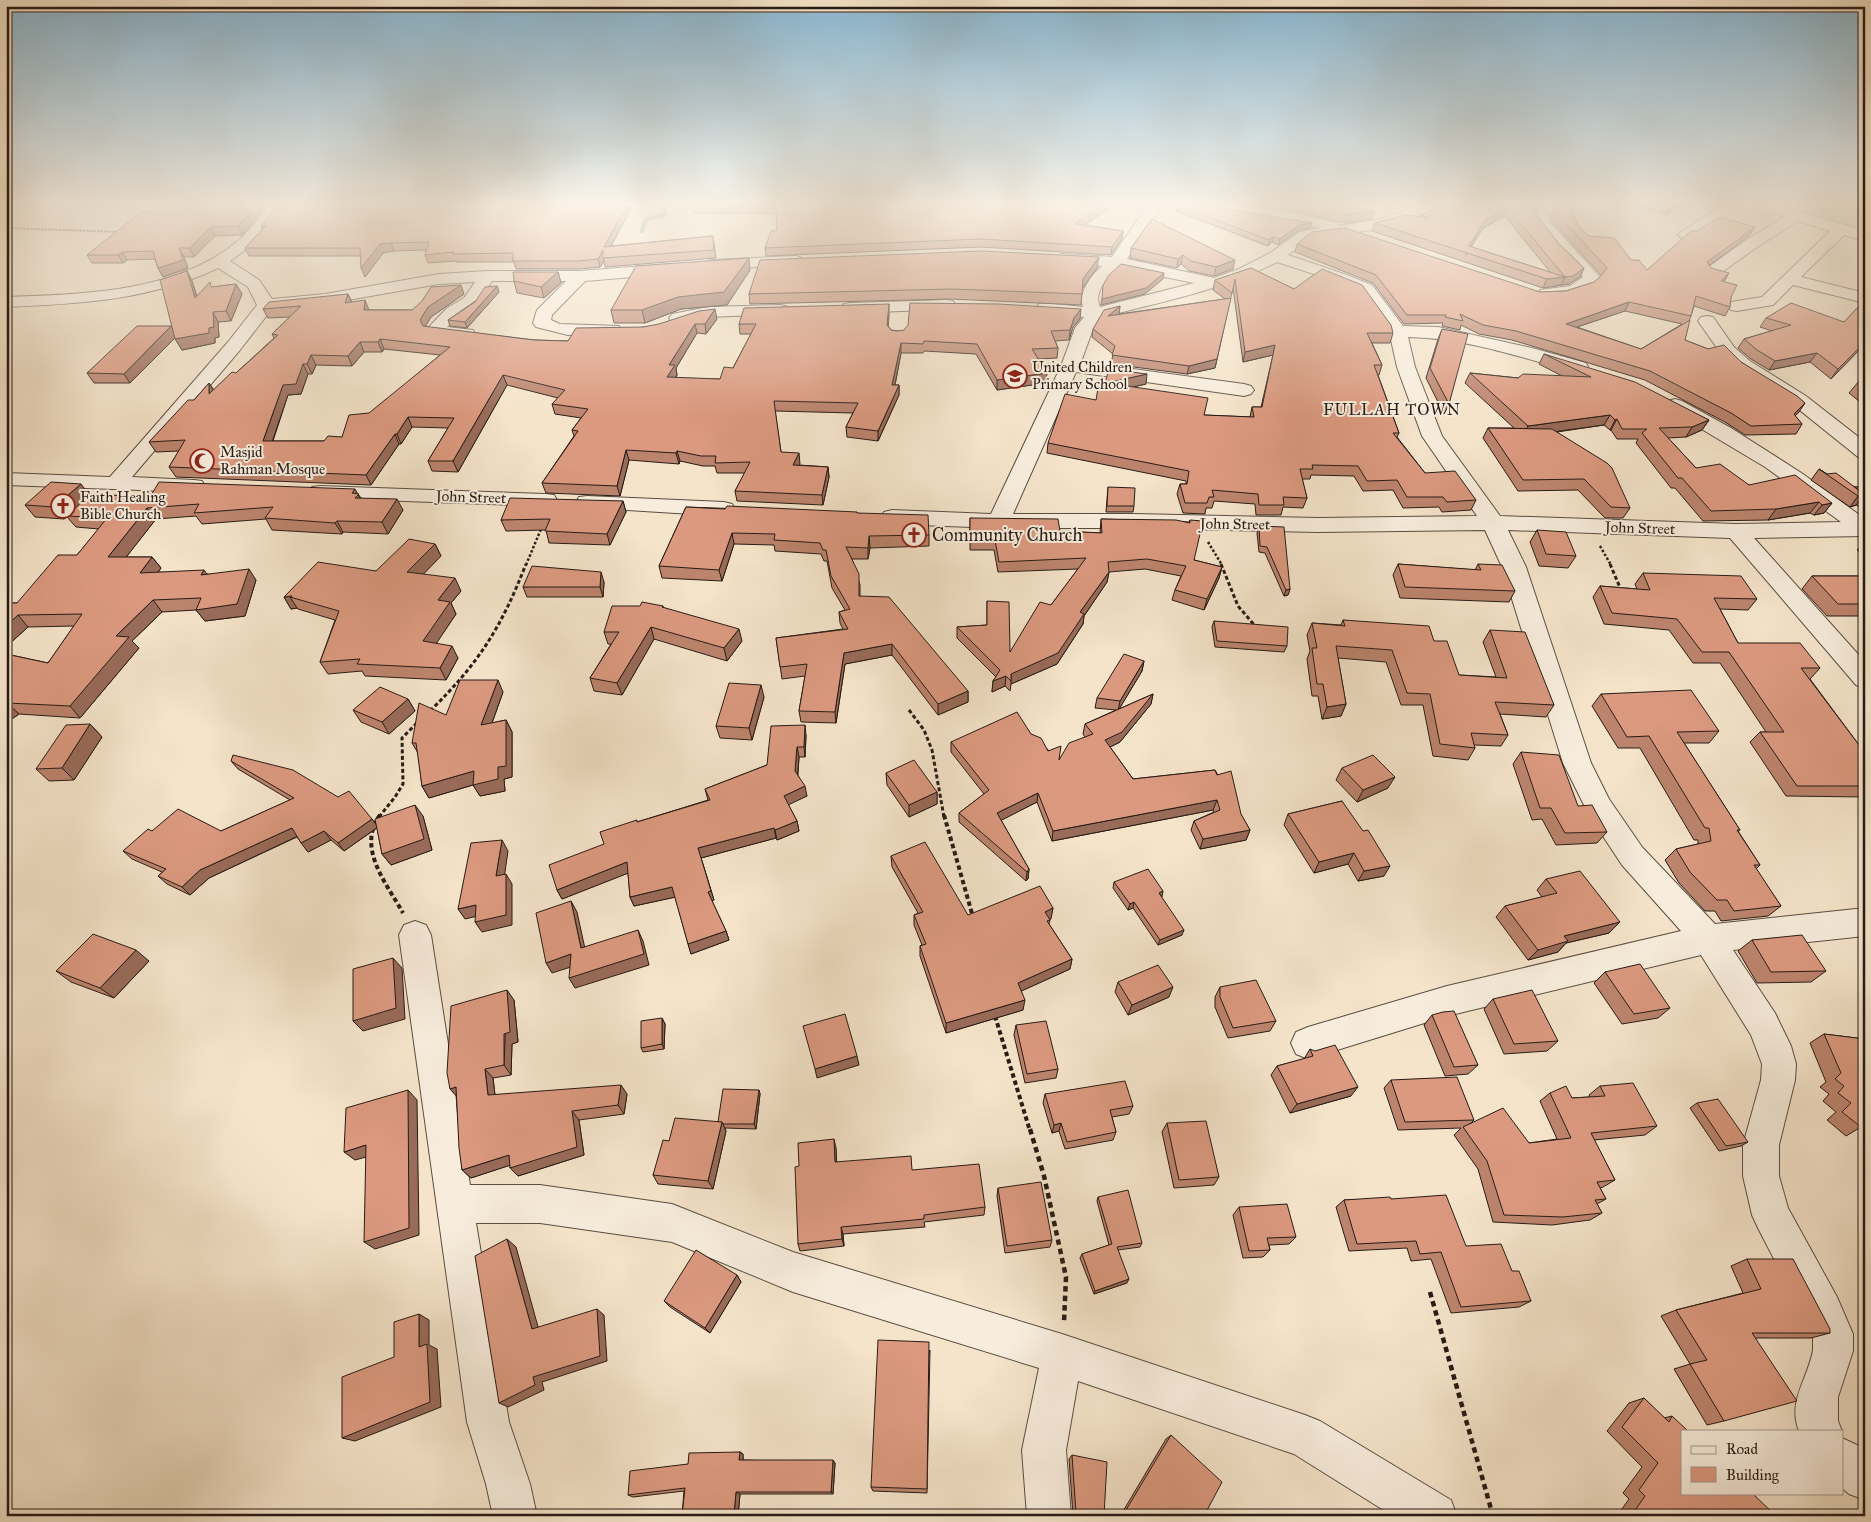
<svg xmlns="http://www.w3.org/2000/svg" width="1871" height="1522" font-family="'IM FELL Great Primer',serif">
<style>
.green{fill:#bbc498;stroke:#717057}
.lines{fill:none;stroke-linecap:round;stroke-linejoin:round}
.stream{stroke:#6d7d77;stroke-width:4.5}
.minor-casing{stroke:#5a4d43;stroke-width:2}
.path-far4{stroke:#271b16;stroke-width:2;stroke-dasharray:2.5 1;stroke-linecap:butt}
.path-far3{stroke:#271b16;stroke-width:2.5;stroke-dasharray:2.5 2;stroke-linecap:butt}
.path-far2{stroke:#271b16;stroke-width:3;stroke-dasharray:4 2.5;stroke-linecap:butt}
.path-far1{stroke:#271b16;stroke-width:4;stroke-dasharray:4.5 3;stroke-linecap:butt}
.path{stroke:#271b16;stroke-width:4.5;stroke-dasharray:5.5 4;stroke-linecap:butt}
.minor{fill:#f8eddd;fill-rule:evenodd}
.wall{fill:#bc846d;stroke:#271b16;fill-rule:evenodd}
.shaded-wall{fill:#996b59;stroke:#271b16}
.building{fill:#db997f;stroke:#271b16;fill-rule:evenodd}
.labels{text-anchor:middle;dominant-baseline:central;stroke-width:4;stroke-linejoin:round;paint-order:stroke}
.far-poi-label{font-size:15px;fill:#271b16;stroke:#f8eddd;text-anchor:start}
.far-street-label{font-size:15px;fill:#271b16;stroke:#f8eddd}
.far-neighbourhood-label{font-size:16px;letter-spacing:1px;fill:#271b16;stroke:#f8eddd}
.poi-label{font-size:18px;fill:#271b16;stroke:#f8eddd;text-anchor:start}
</style>
<rect width="100%" height="100%" fill="#f5e4ca"/>
<filter id="stains"><feTurbulence type="fractalNoise" baseFrequency=".004" numOctaves="4"/><feColorMatrix values="0 0 0 0 .2 0 0 0 0 .09 0 0 0 0 .02 0 0 0 .5 -.17"/></filter>
<radialGradient id="worn" r=".72"><stop offset=".6" stop-color="#630" stop-opacity="0"/><stop offset="1" stop-color="#630" stop-opacity=".3"/></radialGradient>
<polygon class="green" points="1829,202 1865,202 1865,232 1811,215 1834,204"/>
<g class="lines">
<polyline class="stream" points="642,231 646,219 665,215 665,202"/>
<g class="minor-casing">
<g id="minor">
<path d="M272,202H287L256,242L230,261L259,280L272,299L325,294L439,274L487,271H580L669,264L675,266L677,269L675,272L669,274L585,281L552,315L551,320L560,324L619,326L622,330L619,334L613,335H568L536,327L533,323L537,310L566,281H492L476,306L459,316L447,327L473,330L476,334L473,338C460,341 441,338 428,335L425,331L447,308L464,298L475,282L439,284L325,304L271,310L240,350L132,477L194,480L202,481L205,486L202,491L194,492L6,485V473L110,477L228,342L257,305L248,287L218,268C151,300 79,304 6,307V297C83,294 177,293 239,240C252,229 261,215 272,202Z"/>
<path d="M1150,202H1165L1127,259L1214,278L1239,269L1270,253L1300,232L1321,228L1182,206L1175,202C1229,202 1284,210 1336,223L1339,226L1381,219L1428,202H1450L1448,205L1385,228L1309,239L1288,255L1347,275L1372,285L1403,326L1438,327L1532,348L1586,363L1588,367L1586,371L1579,373C1522,358 1467,338 1408,337L1415,367L1442,436L1500,516L1736,524L1841,522L1765,467L1668,409L1665,405L1668,401L1675,399L1682,401L1731,428L1803,474L1865,519V536L1754,538L1865,662V688L1856,685L1730,538L1508,530L1526,567L1591,763L1609,799L1642,847L1715,924L1865,908V936L1733,950L1775,1013L1791,1046L1796,1064L1795,1080L1779,1145V1176L1788,1208L1837,1297L1853,1334V1351L1838,1397V1421L1842,1431H1799C1787,1401 1808,1379 1813,1350C1813,1345 1813,1339 1813,1334L1758,1228L1752,1215L1743,1176V1145L1761,1080L1762,1064L1751,1035L1701,955L1447,1016L1308,1059L1296,1054L1291,1043L1296,1032L1308,1027L1447,986L1681,931L1622,865L1589,815L1563,763L1502,567L1485,530L1318,532L1134,528H999L892,524L884,522L881,517L884,512L892,510L991,514L1061,366L1075,328L1084,317L1045,313L1039,312L1036,308L1039,304L1045,303L1083,307C1078,293 1092,274 1102,266L1062,264L1056,262L1054,259L1056,256L1062,254L1112,257ZM1277,262L1335,281L1360,293L1389,331L1397,367L1422,436L1477,516L1318,518L1134,514H1013L1076,372L1244,396L1251,394L1254,390L1251,386L1244,384L1081,362L1093,329L1102,317C1162,302 1222,290 1277,262ZM1120,268L1194,283L1100,307C1093,291 1109,276 1120,268Z"/>
<path d="M1547,202H1563L1548,217V220L1601,278C1591,294 1558,302 1540,298L1538,294L1540,290L1570,286L1583,277L1556,250L1532,221L1535,213Z"/>
<polygon points="1728,202 1766,202 1865,231 1865,241 1844,235 1801,277 1865,293 1865,303 1793,285 1773,305 1737,311 1731,310 1728,306 1731,302 1762,297 1830,231 1798,221 1757,247 1718,275 1706,275 1704,272 1706,269 1745,241 1784,217 1744,205 1691,238 1681,238 1678,235 1681,232"/>
<polygon points="796,256 802,258 804,261 802,264 712,270 706,268 704,265 706,262 712,260"/>
<polygon points="947,300 953,301 956,305 953,309 850,313 844,312 841,308 844,304 850,303"/>
<polygon points="780,305 786,306 789,310 786,314 708,317 678,323 672,322 669,318 672,314 708,307"/>
<polygon points="1707,316 1713,317 1734,347 1750,361 1806,396 1865,442 1865,459 1858,457 1792,404 1736,369 1722,355 1698,321 1701,317"/>
<polygon points="320,486 546,494 554,495 557,500 554,505 546,506 320,498 312,497 309,492 312,487"/>
<polygon points="587,496 724,502 732,504 735,509 732,514 724,516 579,507 576,502 579,497"/>
<polygon points="415,921 426,925 431,935 470,1185 540,1185 672,1204 793,1252 1062,1334 1305,1415 1320,1421 1451,1500 1457,1516 1393,1516 1294,1454 1078,1381 1066,1450 1071,1516 1027,1516 1022,1450 1039,1368 793,1292 672,1242 540,1223 476,1223 509,1422 530,1484 537,1516 493,1516 486,1484 467,1422 399,935 404,925"/>
<polygon points="1842,1438 1857,1445 1865,1450 1865,1500 1849,1494 1842,1488"/>
</g>
</g>
<polyline class="path-far4" points="6,228 118,232"/>
<g class="path-far3">
<polyline points="1208,542 1222,565"/>
<polyline points="1600,546 1611,565"/>
<polyline points="526,565 541,529"/>
</g>
<g class="path-far2">
<polyline points="1221,564 1238,606 1256,627"/>
<polyline points="1610,564 1621,590"/>
<polyline points="909,710 924,730 932,750 944,817"/>
<path d="M430,711C479,663 501,628 526,564"/>
<polyline points="379,817 395,797 403,784 402,738 418,722"/>
</g>
<g class="path-far1">
<path d="M380,815C356,848 387,884 403,913"/>
<polyline points="944,815 973,917"/>
<polyline points="995,1016 1030,1131"/>
</g>
<g class="path">
<polyline points="1030,1129 1044,1176 1066,1277 1064,1322"/>
<polyline points="1430,1292 1493,1516"/>
</g>
<use href="#minor" class="minor"/>
</g>
<g class="wall">
<polygon points="167,202 270,202 242,235 215,236 194,257 184,257 188,268 187,269 163,277 158,268 155,259 127,260 123,263 92,263 87,255 157,211"/>
<polygon points="287,202 632,202 632,207 611,246 713,236 716,258 605,267 604,261 600,267 580,269 516,269 514,262 456,262 456,261 428,263 425,255 426,250 394,251 383,253 365,277 361,256 249,256 245,248 262,230 261,226 494,208 501,206 501,205 497,204 288,204"/>
<polygon points="693,202 1119,202 1084,225 1123,231 1122,239 1111,255 981,247 766,256 765,248 777,230 776,214 694,213"/>
<polygon points="1232,202 1320,202 1372,219 1345,223 1300,212"/>
<path d="M1451,202H1544L1534,212L1558,243L1584,268L1580,277L1569,284L1543,288L1372,231L1375,223L1421,217V215ZM1505,216L1550,272L1471,247L1483,228Z"/>
<polygon points="1641,202 1684,202 1667,215 1639,207"/>
<polygon points="1177,205 1312,223 1310,228 1299,230 1278,245 1272,242 1268,246 1176,211"/>
<path d="M1570,205L1578,225L1588,236L1647,270L1750,235L1709,266L1724,282L1731,297L1730,307L1725,316L1694,306L1691,316L1689,321L1685,340L1741,362L1805,403L1795,416L1802,424L1796,434L1745,435L1725,422L1645,380L1512,340L1479,334L1461,325L1460,330L1442,326L1443,323L1404,324L1373,283L1295,252L1297,244L1540,292L1566,291L1594,282L1602,276L1550,219L1554,211ZM1625,311L1682,324L1641,349L1577,327Z"/>
<polygon points="1152,219 1233,269 1214,276 1189,271 1181,264 1177,268 1130,258 1131,248"/>
<polygon points="1097,268 1082,289 1081,305 951,299 750,304 749,294"/>
<polygon points="1251,268 1294,289 1393,333 1390,343 1372,343 1382,365 1379,375 1378,375 1399,433 1397,437 1425,473 1476,500 1471,510 1442,512 1439,507 1403,508 1393,490 1363,491 1354,476 1311,475 1310,479 1302,479 1307,498 1303,508 1283,507 1281,515 1256,515 1255,504 1214,501 1212,508 1206,508 1205,514 1183,513 1177,494 1180,484 1186,484 1186,481 1047,453 1048,443 1096,400 1105,383 1146,384 1133,387 1204,415 1250,417 1252,407 1261,407 1273,355 1243,362 1233,288 1215,368 1187,374 1111,364 1113,354 1092,337 1093,329 1120,306 1119,314 1225,299 1213,290 1215,280"/>
<polygon points="750,270 727,305 681,309 645,323 614,323 611,310"/>
<polygon points="187,271 192,281 197,296 213,287 236,284 242,294 231,321 218,322 219,337 215,338 215,343 182,350 175,338 130,383 94,383 87,373 173,328"/>
<polygon points="558,272 561,283 544,298 517,293 514,281"/>
<polygon points="497,286 499,292 467,328 450,326 448,320"/>
<path d="M348,294L352,302L369,310H412L464,294L431,317L425,327L534,340L568,341L643,327L717,319L706,334L697,333L676,368L677,375L676,378L720,379L733,368L751,334H740L739,324L889,314L888,326L891,330L897,331L1080,319L1073,327L1069,340L1055,341L1058,348L1057,358L1038,359L1046,383L997,390L976,354L924,351L923,353H901L895,385H899V395L878,441L847,437L846,427L853,413L775,411L781,452L800,464L799,465L828,467L829,477L823,505L737,501L735,491L745,473H717L715,466H703L680,461L679,464L629,460L620,496L546,493L542,483L574,436L572,430L581,418L555,414L552,404L558,398L507,385L458,472L432,471L428,461L448,428L412,427L401,444H399L371,485L176,477L169,467L179,451L156,452L149,442L194,400L209,383L214,390L236,373L274,338L272,334L290,317L268,318L263,309ZM384,349L440,355L342,437L324,441H273L288,395L301,394L308,374H312L316,365L352,366L364,352H382Z"/>
<polygon points="1865,300 1865,344 1831,379 1810,362 1769,370 1751,359 1738,348 1744,339 1772,331 1760,327 1766,318 1844,322"/>
<polygon points="1442,329 1449,404 1444,414 1426,378 1438,339"/>
<polygon points="1544,354 1709,420 1702,430 1686,437 1668,438 1696,468 1749,485 1832,503 1824,513 1814,515 1810,513 1768,520 1703,521 1675,488 1671,488 1636,443 1638,439 1617,439 1611,430 1610,430 1604,425 1557,432 1630,508 1623,518 1605,518 1578,490 1518,491 1483,438 1488,428 1514,428 1465,383 1470,373 1518,378 1562,376 1539,364"/>
<polygon points="1865,377 1865,406 1849,393 1859,381"/>
<polygon points="1819,469 1827,474 1855,487 1865,487 1865,514 1857,505 1850,507 1811,480"/>
<polygon points="1108,487 1134,506 1133,512 1106,512"/>
<polygon points="358,494 361,498 403,510 388,534 343,532 342,534 272,530 266,519 202,524 196,516 156,519 126,557 152,557 161,568 158,572 207,574 256,580 245,616 205,621 196,610 162,612 132,641 139,648 80,718 19,714 6,723 6,654 48,663 74,626 28,627 6,647 6,603 17,603 77,555 99,529 76,527 67,517 64,519 35,517 25,505 89,495 150,497"/>
<polygon points="623,501 626,512 610,545 549,543 546,530 506,531 501,520"/>
<polygon points="686,507 857,513 929,535 929,546 870,548 868,559 852,559 860,585 860,596 968,691 968,702 938,715 892,655 845,664 836,723 801,722 799,711 805,676 782,679 776,638 843,629 840,623 839,612 845,610 832,588 827,561 824,561 821,554 775,551 774,545 734,544 722,581 662,578 659,566"/>
<polygon points="970,518 1060,531 1100,533 1101,519 1189,522 1190,520 1194,560 1222,567 1219,578 1204,610 1172,600 1175,590 1181,576 1145,569 1109,572 1107,582 1084,616 1083,624 1057,664 1011,684 1010,691 1005,686 992,692 993,681 996,677 957,638 957,627 987,625 987,601 1010,652 1051,605 1078,569 998,572 994,550 970,550"/>
<polygon points="1259,526 1290,589 1288,595 1284,596 1265,553 1259,552 1257,533"/>
<polygon points="1537,530 1576,556 1568,568 1539,566 1530,542"/>
<polygon points="1865,542 1865,558 1857,550"/>
<polygon points="435,544 441,556 423,574 461,591 451,603 456,614 436,643 458,658 446,680 365,676 362,671 328,674 320,662 335,620 298,609 297,608 291,609 284,597 376,571"/>
<polygon points="1398,564 1475,570 1478,564 1515,591 1509,602 1400,598 1393,575"/>
<polygon points="1643,573 1757,599 1748,610 1720,609 1738,643 1820,668 1810,679 1865,753 1865,797 1786,796 1750,742 1760,732 1766,732 1720,663 1693,663 1669,630 1604,624 1593,597 1600,586 1637,589 1635,584"/>
<polygon points="1812,576 1865,576 1865,616 1827,616 1802,589"/>
<polygon points="604,582 603,597 527,597 523,587"/>
<polygon points="663,606 664,608 742,641 727,661 654,639 622,695 594,691 590,678 611,644 608,644 604,632"/>
<polygon points="1343,620 1434,641 1459,675 1496,677 1483,642 1490,630 1554,705 1546,717 1500,714 1508,735 1501,746 1474,745 1475,748 1468,760 1433,756 1423,705 1401,705 1386,662 1338,658 1346,704 1341,716 1322,719 1318,696 1312,696 1307,659 1310,651 1307,635 1312,623 1341,625"/>
<polygon points="1214,621 1287,646 1284,652 1215,647 1212,627"/>
<polygon points="1144,661 1142,671 1119,709 1153,694 1151,704 1120,742 1110,747 1133,779 1215,770 1250,830 1246,840 1200,849 1191,830 1194,821 1214,812 1213,810 1052,841 1037,802 1001,820 1029,869 1028,879 1026,881 959,822 959,813 984,794 951,752 951,742 1031,734 1059,760 1085,737 1083,734 1085,724 1116,710 1095,708 1097,698"/>
<polygon points="503,692 492,723 506,720 512,732 512,777 504,779 505,791 480,796 473,785 429,798 422,786 418,753 412,743 446,715"/>
<polygon points="1601,694 1719,731 1709,743 1684,743 1740,830 1738,831 1760,865 1756,869 1781,906 1768,916 1721,921 1715,911 1705,911 1679,883 1665,860 1676,849 1698,844 1698,840 1694,840 1640,748 1618,748 1592,706"/>
<polygon points="764,697 752,740 720,738 716,726"/>
<polygon points="408,699 415,711 389,734 361,722 353,710"/>
<polygon points="90,724 102,737 74,780 49,781 36,769"/>
<polygon points="806,735 805,757 799,757 798,775 807,796 788,804 797,821 799,831 777,840 776,838 701,858 714,900 712,901 726,931 729,940 691,954 675,897 634,906 630,897 628,873 562,899 557,890 604,844 637,822 708,800 705,789 767,765"/>
<polygon points="1521,752 1578,806 1607,832 1597,843 1556,845 1542,819 1532,820 1513,764"/>
<polygon points="231,761 372,819 376,825 423,816 432,850 391,865 382,854 377,828 344,851 331,840 308,852 297,837 209,878 190,895 167,884 158,876 162,872 132,859 123,851 152,831 221,831 290,800 238,769"/>
<polygon points="1342,768 1388,788 1357,802 1336,780"/>
<polygon points="886,773 937,792 937,804 909,817 887,785"/>
<polygon points="1342,801 1384,876 1358,881 1348,864 1314,873 1284,825 1288,814"/>
<polygon points="891,856 968,915 1053,908 1049,924 1072,959 1070,969 1021,991 1023,1010 946,1033 920,956 920,946 922,945 914,925 914,915 918,913 892,867"/>
<polygon points="1546,879 1609,933 1566,943 1558,952 1528,960 1496,917 1505,906 1542,897 1537,890"/>
<polygon points="1114,882 1161,897 1182,935 1158,945 1133,908 1128,910 1113,888"/>
<polygon points="1752,940 1826,971 1811,982 1757,983 1738,951"/>
<polygon points="149,961 114,998 71,982 56,971"/>
<polygon points="1605,972 1670,1008 1658,1018 1622,1024 1594,983"/>
<polygon points="1118,982 1169,997 1128,1015 1115,992"/>
<polygon points="1220,987 1276,1021 1270,1031 1228,1038 1215,1007 1215,997"/>
<polygon points="1493,999 1558,1041 1547,1051 1504,1054 1484,1009"/>
<polygon points="514,1000 518,1042 512,1044 511,1075 493,1078 495,1095 627,1094 624,1114 579,1120 584,1155 518,1176 510,1168 510,1165 471,1178 462,1170 456,1095 450,1089"/>
<polygon points="1432,1015 1478,1065 1468,1074 1445,1076 1424,1025"/>
<polygon points="662,1018 665,1024 664,1049 643,1052 641,1048"/>
<polygon points="1016,1025 1058,1069 1056,1078 1025,1083 1014,1035"/>
<polygon points="1824,1034 1865,1039 1861,1127 1846,1136 1827,1120 1836,1112 1823,1101 1829,1094 1820,1087 1826,1082 1810,1043"/>
<polygon points="1310,1049 1351,1096 1290,1113 1271,1075 1277,1066 1304,1059"/>
<polygon points="1391,1080 1474,1120 1471,1123 1529,1143 1557,1139 1540,1101 1550,1093 1572,1098 1590,1097 1589,1095 1600,1086 1657,1126 1645,1135 1594,1140 1615,1180 1603,1187 1600,1188 1606,1199 1597,1204 1602,1213 1590,1220 1552,1225 1493,1222 1478,1169 1454,1135 1461,1128 1398,1130 1384,1088"/>
<polygon points="759,1090 760,1094 756,1129 725,1128 726,1131 713,1189 658,1184 653,1175 669,1141 718,1122"/>
<polygon points="1045,1094 1133,1106 1129,1114 1112,1117 1116,1132 1113,1140 1065,1149 1059,1131 1052,1133 1043,1103"/>
<polygon points="1697,1103 1748,1142 1741,1146 1719,1151 1690,1108"/>
<polygon points="1167,1123 1219,1177 1214,1185 1174,1188 1162,1132"/>
<polygon points="836,1148 836,1162 912,1170 985,1207 984,1215 924,1222 925,1227 843,1234 844,1246 800,1251 798,1244"/>
<polygon points="998,1188 1052,1240 1050,1247 1005,1253 997,1196"/>
<polygon points="1098,1197 1142,1243 1140,1247 1118,1250 1127,1283 1094,1294 1080,1258 1082,1254 1109,1245 1097,1201"/>
<polygon points="1391,1199 1466,1246 1512,1271 1531,1301 1519,1307 1451,1313 1431,1259 1411,1261 1407,1248 1349,1251 1336,1207 1344,1200"/>
<polygon points="1239,1207 1296,1237 1289,1244 1269,1245 1270,1250 1263,1257 1243,1258 1233,1215"/>
<polygon points="1865,1225 1865,1230 1861,1226"/>
<polygon points="1747,1259 1830,1333 1811,1338 1756,1338 1724,1421 1707,1425 1674,1369 1690,1364 1661,1316 1676,1310 1743,1293 1731,1266"/>
<polygon points="737,1275 741,1282 710,1333 670,1307 664,1301"/>
<polygon points="930,1350 927,1493 873,1491 871,1487"/>
<polygon points="1644,1398 1664,1418 1672,1416 1682,1493 1776,1516 1617,1516 1629,1499 1623,1493 1642,1467 1607,1431 1629,1403"/>
<polygon points="1171,1435 1204,1516 1125,1516 1122,1513 1166,1439"/>
<polygon points="740,1452 743,1454 743,1460 835,1463 833,1494 740,1494 738,1516 682,1516 684,1491 633,1497 628,1495 688,1464"/>
<polygon points="1072,1455 1104,1516 1073,1515 1069,1459"/>
</g>
<g class="shaded-wall">
<polygon points="259,202 270,202 242,235 238,226"/>
<polygon points="628,202 632,202 632,207 606,255 604,247"/>
<polygon points="1107,202 1119,202 1074,232 1075,224"/>
<polygon points="1538,202 1544,202 1534,212 1537,203"/>
<polygon points="1567,202 1576,202 1565,209"/>
<polygon points="1676,202 1684,202 1667,215 1673,205"/>
<polygon points="1508,208 1505,216 1483,228 1466,255 1469,246 1486,219"/>
<polygon points="1374,211 1372,219 1345,223 1347,215"/>
<polygon points="1312,223 1310,228 1299,230 1278,245 1280,239 1300,225"/>
<polygon points="211,227 215,236 194,257 190,248"/>
<polygon points="1755,227 1750,235 1702,271 1707,262"/>
<polygon points="1123,231 1122,239 1111,255 1112,247"/>
<polygon points="1273,237 1272,242 1268,246 1269,240"/>
<polygon points="391,243 394,251 383,253 365,277 361,268 380,244"/>
<polygon points="179,248 184,257 188,268 163,277 158,268"/>
<polygon points="603,250 604,261 600,267 598,259"/>
<polygon points="122,252 127,260 123,263 118,255"/>
<polygon points="1183,255 1181,264 1177,268 1178,259"/>
<polygon points="1099,257 1097,268 1082,289 1083,279"/>
<polygon points="749,258 750,270 727,305 681,309 645,323 642,310"/>
<polygon points="1235,260 1233,269 1214,276 1216,267"/>
<polygon points="1584,268 1580,277 1569,284 1561,285 1565,277"/>
<polygon points="187,271 192,281 200,308 195,298"/>
<polygon points="558,272 561,283 544,298 541,287"/>
<polygon points="1164,273 1163,279 1145,294 1101,305 1102,299"/>
<polygon points="1729,273 1724,282 1721,281"/>
<polygon points="1565,277 1561,285 1543,288 1547,279"/>
<polygon points="236,284 242,294 231,321 226,311"/>
<polygon points="461,285 464,294 431,317 423,330 420,320 428,307"/>
<polygon points="497,286 499,292 467,328 465,322"/>
<polygon points="348,294 352,304 345,303"/>
<polygon points="365,300 369,310 364,310"/>
<polygon points="1629,302 1625,311 1562,332 1566,324"/>
<polygon points="889,304 889,314 888,335 887,325"/>
<polygon points="1120,306 1119,315 1108,316"/>
<polygon points="715,309 717,319 706,334 705,324"/>
<polygon points="1081,309 1080,319 1073,327 1069,340 1070,330 1074,318"/>
<polygon points="213,312 218,322 219,337 215,338 215,343 182,350 175,339 209,328"/>
<polygon points="695,324 697,333 676,368 677,375 669,387 667,377 669,365"/>
<polygon points="171,326 177,336 130,383 124,374"/>
<polygon points="380,339 384,349 382,352 378,342"/>
<polygon points="360,342 364,352 352,366 348,356"/>
<polygon points="1865,342 1865,344 1831,379 1838,369"/>
<polygon points="901,343 901,353 893,395 892,385"/>
<polygon points="1275,345 1273,355 1243,362 1245,352"/>
<polygon points="1817,353 1810,362 1769,370 1775,361"/>
<polygon points="311,355 316,365 312,374 307,364"/>
<polygon points="1217,359 1215,368 1187,374 1189,366"/>
<polygon points="303,364 308,374 301,394 288,395 269,451 263,441 283,385"/>
<polygon points="1047,373 1046,383 997,390 997,380"/>
<polygon points="1147,374 1146,384 1106,393 1107,383"/>
<polygon points="503,375 507,385 458,472 453,461"/>
<polygon points="209,383 215,393 209,394"/>
<polygon points="899,385 899,395 878,441 878,431"/>
<polygon points="1805,403 1799,412 1787,424 1794,414"/>
<polygon points="1610,415 1604,425 1523,436 1528,426"/>
<polygon points="408,417 412,427 401,444 397,434"/>
<polygon points="1617,419 1611,430 1610,430 1615,420"/>
<polygon points="1709,420 1702,430 1686,437 1692,427"/>
<polygon points="395,434 399,444 371,485 366,475"/>
<polygon points="626,450 629,460 620,496 617,486"/>
<polygon points="677,451 680,461 679,464 676,453"/>
<polygon points="799,453 800,464 795,475 793,465"/>
<polygon points="828,467 829,477 823,505 822,495"/>
<polygon points="81,484 90,496 64,519 54,507"/>
<polygon points="355,489 364,505 361,509 352,493"/>
<polygon points="1865,495 1856,505 1850,507 1858,496"/>
<polygon points="397,499 403,510 388,534 382,522"/>
<polygon points="623,501 626,512 610,545 607,534"/>
<polygon points="1819,502 1810,513 1768,520 1776,509"/>
<polygon points="1832,503 1824,513 1814,515 1822,505"/>
<polygon points="147,508 156,519 117,569 108,557"/>
<polygon points="337,521 343,532 342,534 335,523"/>
<polygon points="732,533 734,544 722,581 719,570"/>
<polygon points="869,536 870,548 868,559 868,548"/>
<polygon points="435,544 441,556 414,584 407,572"/>
<polygon points="152,557 161,568 148,585 140,573"/>
<polygon points="1222,567 1219,578 1204,610 1207,599"/>
<polygon points="249,569 256,580 245,616 205,621 196,610"/>
<polygon points="204,570 212,581 201,575"/>
<polygon points="601,572 604,582 603,597 600,587"/>
<polygon points="1109,572 1107,582 1084,616 1083,624 1057,664 1011,684 1011,674 1080,612"/>
<polygon points="455,578 461,591 451,603 456,614 430,653 423,641 438,600"/>
<polygon points="1290,589 1288,595 1284,596 1286,590"/>
<polygon points="292,596 290,597 297,608 291,609 284,597"/>
<polygon points="153,600 162,612 132,641 139,648 80,718 70,706 116,636"/>
<polygon points="18,615 28,627 6,647 6,626"/>
<polygon points="651,627 654,639 622,695 617,683"/>
<polygon points="739,629 742,641 727,661 724,648"/>
<polygon points="892,644 892,655 845,664 836,723 835,712 844,653"/>
<polygon points="452,646 458,658 446,680 440,668"/>
<polygon points="1144,661 1142,671 1118,711 1120,701"/>
<polygon points="1006,676 1005,686 992,692 993,681"/>
<polygon points="498,680 503,692 487,737 481,725"/>
<polygon points="761,685 764,697 752,740 749,728"/>
<polygon points="968,691 968,702 938,715 938,704"/>
<polygon points="1153,694 1151,704 1120,742 1104,750 1105,740"/>
<polygon points="408,699 415,711 389,734 382,722"/>
<polygon points="6,703 7,703 19,714 6,723"/>
<polygon points="1346,704 1341,716 1322,719 1327,707"/>
<polygon points="506,720 512,732 512,777 504,779 505,791 480,796 473,785 429,798 422,786 474,771 498,767"/>
<polygon points="90,724 102,737 74,780 62,768"/>
<polygon points="805,725 806,735 805,757 804,747"/>
<polygon points="797,747 799,757 797,781 795,771"/>
<polygon points="1395,777 1388,788 1357,802 1363,790"/>
<polygon points="805,786 807,796 786,806 784,796"/>
<polygon points="937,792 937,804 909,817 909,805"/>
<polygon points="1038,793 1037,802 996,823 997,813"/>
<polygon points="1217,800 1213,810 1052,841 1053,831"/>
<polygon points="415,805 423,816 432,850 391,865 382,854"/>
<polygon points="372,819 378,827 344,851 338,843"/>
<polygon points="797,821 799,831 777,840 775,830"/>
<polygon points="292,828 298,836 209,878 190,895 182,887 200,870"/>
<polygon points="774,828 776,838 701,858 714,900 711,901 708,892 698,848"/>
<polygon points="1250,830 1246,840 1200,849 1203,839"/>
<polygon points="324,831 331,840 308,852 301,843"/>
<polygon points="502,840 508,851 503,886 496,876"/>
<polygon points="1354,853 1348,864 1314,873 1319,862"/>
<polygon points="627,862 631,872 562,899 557,890"/>
<polygon points="1390,866 1384,876 1358,881 1364,871"/>
<polygon points="1029,869 1028,879 1026,881 1027,872"/>
<polygon points="506,874 512,884 512,925 482,932 475,922"/>
<polygon points="672,887 676,897 634,906 630,897"/>
<polygon points="1163,891 1162,897 1159,893"/>
<polygon points="571,901 577,912 587,958 581,948"/>
<polygon points="1134,902 1133,908 1128,910 1130,904"/>
<polygon points="476,905 482,915 465,919 458,909"/>
<polygon points="1053,908 1051,919 1043,922 1045,912"/>
<polygon points="1620,922 1609,933 1566,943 1558,952 1528,960 1538,950 1564,936"/>
<polygon points="638,930 643,941 649,965 575,988 569,978"/>
<polygon points="1184,930 1182,935 1158,945 1160,940"/>
<polygon points="726,931 729,940 691,954 688,944"/>
<polygon points="136,950 149,961 114,998 100,988"/>
<polygon points="571,954 577,965 552,973 546,963"/>
<polygon points="393,958 402,968 405,1019 363,1031 353,1021"/>
<polygon points="1072,959 1070,969 1017,993 1018,983"/>
<polygon points="1173,987 1169,997 1128,1015 1132,1005"/>
<polygon points="507,990 514,1000 518,1042 512,1044 511,1075 504,1065"/>
<polygon points="1025,1000 1023,1010 946,1033 946,1023"/>
<polygon points="662,1018 665,1024 664,1049 662,1044"/>
<polygon points="857,1056 859,1065 817,1078 815,1069"/>
<polygon points="485,1069 493,1078 496,1104 488,1095"/>
<polygon points="621,1085 627,1094 624,1114 618,1105"/>
<polygon points="456,1087 458,1098 450,1089"/>
<polygon points="1358,1087 1351,1096 1290,1113 1297,1104"/>
<polygon points="408,1090 417,1100 419,1235 375,1249 364,1242"/>
<polygon points="759,1090 760,1094 756,1129 754,1124"/>
<polygon points="572,1111 579,1120 584,1155 518,1176 510,1168"/>
<polygon points="722,1122 726,1131 713,1189 708,1181"/>
<polygon points="1061,1123 1059,1131 1052,1133 1054,1125"/>
<polygon points="834,1139 836,1148 837,1170 835,1162"/>
<polygon points="366,1145 377,1154 355,1160 344,1152"/>
<polygon points="509,1155 517,1163 471,1178 462,1170"/>
<polygon points="841,1227 843,1234 844,1246 842,1239"/>
<polygon points="507,1239 516,1247 540,1334 532,1329"/>
<polygon points="737,1275 741,1282 710,1333 705,1328"/>
<polygon points="1129,1279 1127,1283 1094,1294 1095,1291"/>
<polygon points="597,1309 604,1315 607,1361 542,1382 544,1390 508,1407 499,1403 533,1377"/>
<polygon points="419,1314 429,1320 429,1345 437,1349 441,1407 355,1441 342,1438 419,1347"/>
<polygon points="740,1452 743,1454 743,1463 739,1460"/>
<polygon points="833,1460 835,1463 833,1494 831,1492"/>
<polygon points="736,1492 740,1494 738,1516 734,1515"/>
</g>
<g class="building">
<polygon points="167,202 259,202 238,226 211,227 190,248 179,248 183,260 158,268 153,251 122,252 118,255 87,255 142,211 157,211"/>
<polygon points="502,202 628,202 604,247 713,236 714,250 603,258 603,250 598,259 578,261 513,261 513,253 453,254 454,252 425,255 429,242 391,243 380,244 361,268 360,248 245,248 266,226 261,226 275,208 494,208 501,206"/>
<polygon points="693,202 1107,202 1075,224 1123,231 1112,247 981,239 765,248 771,231 777,230 776,206 693,205"/>
<polygon points="1181,202 1184,202 1312,223 1300,225 1280,239 1273,237 1269,240 1177,205"/>
<polygon points="1290,202 1320,202 1374,211 1347,215 1303,204"/>
<polygon points="1451,202 1538,202 1534,212 1558,243 1584,268 1573,276 1565,277 1508,208 1486,219 1469,246 1565,277 1547,279 1375,223 1406,215 1428,218 1421,215"/>
<polygon points="1561,202 1569,202 1578,225 1588,236 1614,238 1631,260 1639,260 1647,270 1691,231 1697,231 1720,217 1755,227 1707,262 1711,268 1729,273 1721,281 1737,285 1731,297 1730,307 1696,296 1691,316 1629,302 1566,324 1641,349 1690,320 1685,340 1708,349 1724,345 1741,362 1797,396 1805,403 1794,414 1802,424 1751,426 1731,413 1650,371 1516,331 1483,325 1460,314 1463,321 1445,317 1446,315 1407,315 1376,275 1297,244 1312,232 1345,228 1540,292 1566,291 1594,282 1601,276 1607,268 1554,211"/>
<polygon points="1664,202 1676,202 1673,205"/>
<polygon points="1152,219 1235,260 1216,267 1191,261 1183,255 1178,259 1131,248"/>
<polygon points="981,251 1099,257 1083,279 1082,294 951,289 749,294 760,260"/>
<polygon points="749,258 724,292 678,297 642,310 611,310 636,266"/>
<polygon points="1121,264 1164,273 1146,288 1102,299 1103,285 1109,275"/>
<polygon points="1251,268 1294,289 1322,269 1362,285 1391,325 1393,333 1367,333 1382,365 1374,365 1399,433 1393,433 1425,473 1455,471 1476,500 1447,502 1443,497 1407,497 1397,480 1367,481 1358,466 1312,465 1313,469 1300,469 1307,498 1283,497 1284,505 1259,505 1258,494 1212,490 1214,497 1209,497 1207,503 1185,503 1180,484 1187,484 1189,471 1048,443 1065,394 1096,400 1099,382 1105,383 1109,369 1147,374 1107,383 1208,398 1204,415 1254,417 1252,407 1262,407 1275,345 1245,352 1235,279 1232,293 1215,280"/>
<polygon points="187,271 195,298 210,282 211,287 236,284 226,311 213,312 214,327 209,328 209,333 175,339 160,280"/>
<polygon points="513,272 558,272 541,287 514,281"/>
<path d="M461,285L428,307L420,320L423,326L534,340L568,341L576,328L643,327L659,324L699,311L715,309L705,324H695L669,365H675L667,377L720,379L724,367L733,368L756,324H739L744,308L889,304L887,325L891,330L897,331L904,330L908,325L910,303L999,304L1081,309L1074,318L1070,330L1051,331L1058,348L1032,349L1047,373L997,380L977,344L924,341L923,344L901,343L892,385H899L878,431L846,427L858,403L774,401L781,452L799,453L793,465L828,467L822,495L735,491L750,462L715,463L716,456H701L677,451L676,453L626,450L617,486L542,483L578,431L572,430L588,409L552,404L565,390L503,375L453,461H428L454,418L408,417L397,434H395L366,475L169,467L185,440L149,442L188,400H194L209,383V394L232,372L236,373L278,335L272,334L301,306L263,309L269,302L348,294L345,303L365,300L364,310H412L422,301L431,287ZM380,339L450,347L369,413L349,415L342,437L328,436L324,441H263L283,385L296,384L303,364H307L311,355L348,356L360,342H378Z"/>
<polygon points="497,286 465,322 448,320 475,302 485,287"/>
<polygon points="1231,298 1217,359 1189,366 1112,355 1115,346 1093,329 1104,310 1120,306 1108,316"/>
<polygon points="1865,300 1865,342 1838,369 1817,353 1775,361 1757,350 1744,339 1791,325 1766,318 1791,303 1844,322"/>
<polygon points="137,326 171,326 124,374 87,373"/>
<polygon points="1442,329 1468,334 1449,404 1430,368"/>
<polygon points="1544,354 1635,382 1709,420 1692,427 1659,428 1696,468 1720,464 1749,485 1795,475 1832,503 1822,505 1819,502 1776,509 1711,511 1682,478 1678,478 1642,433 1647,429 1622,429 1617,419 1615,420 1610,415 1528,426 1470,373 1518,378 1523,374 1591,377"/>
<polygon points="1865,377 1865,385 1859,381"/>
<polygon points="1488,428 1552,429 1607,463 1612,468 1630,508 1611,507 1584,479 1523,480"/>
<polygon points="1819,469 1827,474 1836,473 1865,495 1858,496"/>
<polygon points="51,482 81,484 54,507 25,505"/>
<polygon points="159,482 355,489 352,493 359,494 355,498 397,499 382,522 337,521 335,523 265,518 273,507 194,513 199,504 147,508 108,557 152,557 140,573 204,570 201,575 249,569 237,604 196,610 201,598 153,600 116,636 129,637 70,706 7,703 6,703 6,654 48,663 82,614 18,615 6,626 6,603 17,603 58,555 77,555 107,518 67,516 90,494 150,497"/>
<polygon points="1108,487 1135,488 1134,506 1107,506"/>
<polygon points="1855,487 1865,487 1865,495 1856,488"/>
<polygon points="510,498 623,501 607,534 545,531 550,519 501,520"/>
<polygon points="727,506 857,512 857,513 928,515 929,535 869,536 868,548 846,547 859,574 859,596 889,597 968,691 938,704 892,644 844,653 835,712 799,711 807,664 780,667 776,638 848,629 839,612 850,609 831,576 826,550 823,550 820,543 774,540 775,534 732,533 719,570 659,566 686,507 725,509"/>
<polygon points="970,518 1058,519 1060,531 1102,533 1101,519 1176,520 1190,523 1190,520 1203,521 1194,560 1222,567 1207,599 1175,590 1186,566 1147,559 1108,562 1109,572 1080,612 1084,614 1058,653 1011,674 1011,681 1006,676 993,681 1000,670 957,627 987,625 987,601 1009,602 1010,652 1040,602 1051,605 1086,558 999,562 995,540 970,540"/>
<polygon points="1259,526 1284,527 1290,589 1286,590 1267,547 1260,546"/>
<polygon points="1537,530 1566,532 1576,556 1546,554"/>
<polygon points="409,539 435,544 407,572 455,578 438,600 450,602 423,641 452,646 440,668 357,664 360,659 320,662 339,611 290,597 292,596 284,597 318,562 376,571"/>
<polygon points="1398,564 1481,570 1478,564 1502,565 1515,591 1405,587"/>
<polygon points="532,566 601,572 600,587 523,587"/>
<polygon points="1643,573 1741,576 1757,599 1714,598 1738,643 1800,643 1820,668 1801,668 1865,753 1865,786 1797,786 1760,732 1784,732 1729,652 1702,652 1677,619 1612,613 1600,586 1650,590"/>
<polygon points="1812,576 1865,576 1865,604 1838,604"/>
<polygon points="642,602 663,606 662,607 739,629 724,648 651,627 617,683 590,678 619,632 604,632 612,606 640,606"/>
<polygon points="1343,620 1429,626 1434,641 1447,641 1459,675 1507,678 1490,630 1525,632 1554,705 1495,702 1508,735 1471,733 1475,748 1440,744 1430,694 1407,693 1392,650 1336,646 1346,704 1327,707 1323,684 1317,684 1312,648 1317,648 1312,623 1345,626"/>
<polygon points="1214,621 1288,627 1287,646 1217,641"/>
<polygon points="1124,654 1144,661 1120,701 1097,698"/>
<polygon points="460,680 498,680 481,725 506,720 506,766 498,767 498,779 473,785 474,771 422,786 416,743 412,743 419,703 446,715"/>
<polygon points="729,683 761,685 749,728 716,726"/>
<polygon points="380,687 408,699 382,722 353,710"/>
<polygon points="1691,690 1719,731 1677,732 1740,830 1737,830 1760,865 1754,865 1781,906 1734,911 1727,900 1717,900 1690,872 1676,849 1711,841 1709,828 1705,828 1649,736 1627,737 1601,694"/>
<polygon points="1153,694 1122,732 1105,740 1133,779 1215,770 1217,775 1231,771 1241,814 1250,830 1203,839 1194,821 1220,810 1217,800 1053,831 1038,793 997,813 1029,869 1027,872 959,813 989,790 951,742 1017,712 1031,734 1041,738 1048,751 1061,746 1059,760 1069,743 1093,734 1085,724"/>
<polygon points="90,724 62,768 36,769 66,725"/>
<polygon points="805,725 804,747 797,747 795,771 805,786 784,796 797,821 775,830 774,828 698,848 711,891 708,892 726,931 688,944 672,887 630,897 627,862 557,890 549,865 604,844 600,832 637,820 637,822 710,800 705,789 767,765 771,726"/>
<polygon points="1521,752 1559,755 1578,806 1592,805 1607,832 1565,833 1551,808 1540,808"/>
<polygon points="233,755 293,770 338,797 349,791 372,819 338,843 324,831 301,843 292,828 200,870 182,887 158,876 166,869 123,851 148,829 152,831 178,809 221,831 294,798 231,761"/>
<polygon points="1373,755 1395,777 1363,790 1342,768"/>
<polygon points="914,760 937,792 909,805 886,773"/>
<polygon points="1342,801 1363,831 1368,830 1390,866 1364,871 1354,853 1319,862 1288,814"/>
<polygon points="415,805 424,839 382,854 375,819"/>
<polygon points="502,840 496,876 506,874 506,915 475,922 476,905 458,909 471,843"/>
<polygon points="925,842 968,915 1040,886 1053,908 1045,912 1050,920 1047,921 1072,959 1018,983 1025,1000 946,1023 920,946 926,944 914,915 923,912 891,856"/>
<polygon points="1148,869 1163,891 1159,893 1184,930 1160,940 1134,902 1130,904 1114,882"/>
<polygon points="1580,871 1620,922 1564,936 1568,941 1538,950 1505,906 1557,893 1546,879"/>
<polygon points="571,901 581,948 638,930 644,954 569,978 571,954 546,963 536,913"/>
<polygon points="93,934 136,950 100,988 56,971"/>
<polygon points="1802,935 1826,971 1771,972 1752,940"/>
<polygon points="393,958 396,1008 353,1021 353,969"/>
<polygon points="1640,964 1670,1008 1634,1014 1605,972"/>
<polygon points="1158,965 1173,987 1132,1005 1118,982"/>
<polygon points="1256,980 1276,1021 1233,1028 1220,997 1220,987"/>
<polygon points="507,990 510,1032 504,1034 504,1065 485,1069 488,1095 621,1085 618,1105 572,1111 577,1147 510,1168 509,1155 462,1170 459,1148 456,1087 450,1089 447,1073 451,1006"/>
<polygon points="1532,990 1558,1041 1514,1044 1493,999"/>
<polygon points="1454,1011 1478,1065 1454,1067 1432,1015 1443,1012"/>
<polygon points="845,1014 857,1056 815,1069 803,1026"/>
<polygon points="662,1018 662,1044 641,1048 641,1021"/>
<polygon points="1046,1021 1058,1069 1027,1074 1016,1025"/>
<polygon points="1824,1034 1865,1039 1865,1124 1861,1127 1842,1112 1851,1103 1838,1093 1844,1086 1835,1079 1841,1073"/>
<polygon points="1335,1045 1358,1087 1297,1104 1277,1066 1313,1056 1310,1049 1315,1051"/>
<polygon points="1457,1077 1474,1120 1405,1122 1391,1080"/>
<polygon points="1125,1081 1133,1106 1110,1110 1116,1132 1067,1142 1061,1123 1054,1125 1045,1094"/>
<polygon points="1633,1083 1657,1126 1591,1133 1615,1180 1597,1182 1606,1199 1595,1200 1602,1213 1563,1217 1504,1215 1487,1161 1463,1127 1503,1108 1529,1143 1571,1138 1550,1093 1566,1086 1572,1098 1605,1096 1600,1086"/>
<polygon points="723,1089 759,1090 754,1124 723,1124 722,1122 718,1122"/>
<polygon points="408,1090 409,1228 364,1242 366,1145 344,1152 346,1108"/>
<polygon points="1718,1099 1748,1142 1726,1146 1697,1103"/>
<polygon points="675,1118 722,1122 708,1181 653,1175 663,1140 669,1141"/>
<polygon points="1206,1121 1219,1177 1179,1180 1167,1123"/>
<polygon points="834,1139 835,1162 911,1156 912,1170 979,1164 985,1207 924,1215 924,1219 841,1227 842,1239 798,1244 795,1167 799,1166 798,1143"/>
<polygon points="1041,1182 1052,1240 1007,1246 998,1188"/>
<polygon points="1128,1190 1142,1243 1117,1247 1129,1279 1095,1291 1082,1254 1112,1244 1098,1197"/>
<polygon points="1446,1195 1466,1246 1501,1244 1512,1271 1519,1271 1531,1301 1461,1307 1441,1252 1420,1254 1416,1241 1357,1244 1344,1200 1390,1197 1391,1199"/>
<polygon points="1287,1204 1296,1237 1267,1238 1270,1250 1249,1251 1239,1207"/>
<polygon points="507,1239 532,1329 597,1309 600,1356 533,1377 535,1385 499,1403 475,1256"/>
<polygon points="696,1250 737,1275 705,1328 664,1301"/>
<polygon points="1747,1259 1793,1259 1830,1329 1830,1333 1752,1333 1797,1401 1724,1421 1690,1364 1707,1360 1676,1310 1761,1289"/>
<polygon points="419,1314 419,1347 427,1344 430,1402 342,1438 342,1377 394,1357 394,1322"/>
<polygon points="878,1340 929,1342 927,1489 871,1487"/>
<polygon points="1644,1398 1669,1422 1672,1416 1688,1431 1682,1431 1682,1493 1752,1493 1776,1516 1631,1516 1645,1496 1639,1490 1658,1463 1622,1427"/>
<polygon points="1171,1435 1222,1482 1204,1516 1132,1516 1126,1510"/>
<polygon points="740,1452 739,1460 833,1460 831,1492 736,1492 734,1515 682,1516 685,1488 628,1495 630,1471 688,1464 689,1453"/>
<polygon points="1072,1455 1107,1462 1104,1516 1090,1516 1076,1513"/>
</g>
<linearGradient id="sky" x2="0" y2="1"><stop stop-color="#89b8d4"/><stop offset="0.49" stop-color="#faf3e7"/><stop offset="1" stop-color="#faf3e7" stop-opacity="0"/></linearGradient>
<rect width="1871" height="416" fill="url(#sky)"/>
<defs>
<g id="school-ring" transform="scale(1.25)"><circle r="9.5" fill="#f8eddd" stroke="#8f2418" stroke-width="1.5"/><path d="M0-5L7-2L0 1L-7-2ZM-4 1L0 2.5L4 1V4Q0 6-4 4Z" fill="#8f2418"/></g>
<g id="mosque-ring" transform="scale(1.25)"><circle r="9.5" fill="#f8eddd" stroke="#8f2418" stroke-width="1.5"/><path d="M3.5-4.9A6 6 0 1 0 3.5 4.9A5 5 0 1 1 3.5-4.9Z" fill="#8f2418"/></g>
<g id="church-ring" transform="scale(1.25)"><circle r="9.5" fill="#f8eddd" stroke="#8f2418" stroke-width="1.5"/><path d="M-1.2-6h2.4v3.5h3.3v2.4h-3.3V6h-2.4V-.1h-3.3v-2.4h3.3Z" fill="#8f2418"/></g>
</defs>
<g fill-rule="evenodd">
<use href="#school-ring" x="1015" y="376"/>
<use href="#mosque-ring" x="202" y="461"/>
<use href="#church-ring" x="63" y="506"/>
<use href="#church-ring" x="914" y="535"/>
</g>
<g class="labels">
<g class="far-poi-label">
<text x="1032" y="367">United Children<tspan x="1032" dy="17">Primary School</tspan></text>
<text x="220" y="452">Masjid<tspan x="220" dy="17">Rahman Mosque</tspan></text>
<text x="80" y="497">Faith Healing<tspan x="80" dy="17">Bible Church</tspan></text>
</g>
<g class="far-street-label">
<text transform="translate(471 497) rotate(2)">John Street</text>
<text transform="translate(1235 524) rotate(1)">John Street</text>
<text transform="translate(1640 528) rotate(2)">John Street</text>
</g>
<g class="far-neighbourhood-label">
<text x="1392" y="409">FULLAH TOWN</text>
</g>
<g class="poi-label">
<text x="932" y="535">Community Church</text>
</g>
</g>
<rect width="1871" height="1522" fill="none" stroke="#f5e4ca" stroke-width="25"/>
<rect x="8" y="8" width="1856" height="1507" fill="none" stroke="#271b16" stroke-width="2.5"/>
<rect x="12" y="12" width="1846" height="1497" fill="none" stroke="#271b16"/>
<rect x="1681" y="1430" width="162" height="65" fill="#f8eddd" stroke="#a4998d"/>
<rect x="1691" y="1446" width="25" height="8" fill="#f8eddd" stroke="#a4998d"/>
<text x="1726" y="1454" font-size="15" fill="#271b16">Road</text>
<rect x="1691" y="1467" width="25" height="15" fill="#db997f" stroke="#a4998d"/>
<text x="1726" y="1480" font-size="15" fill="#271b16">Building</text>
<rect width="100%" height="100%" filter="url(#stains)"/>
<rect width="100%" height="100%" fill="url(#worn)"/>
</svg>
